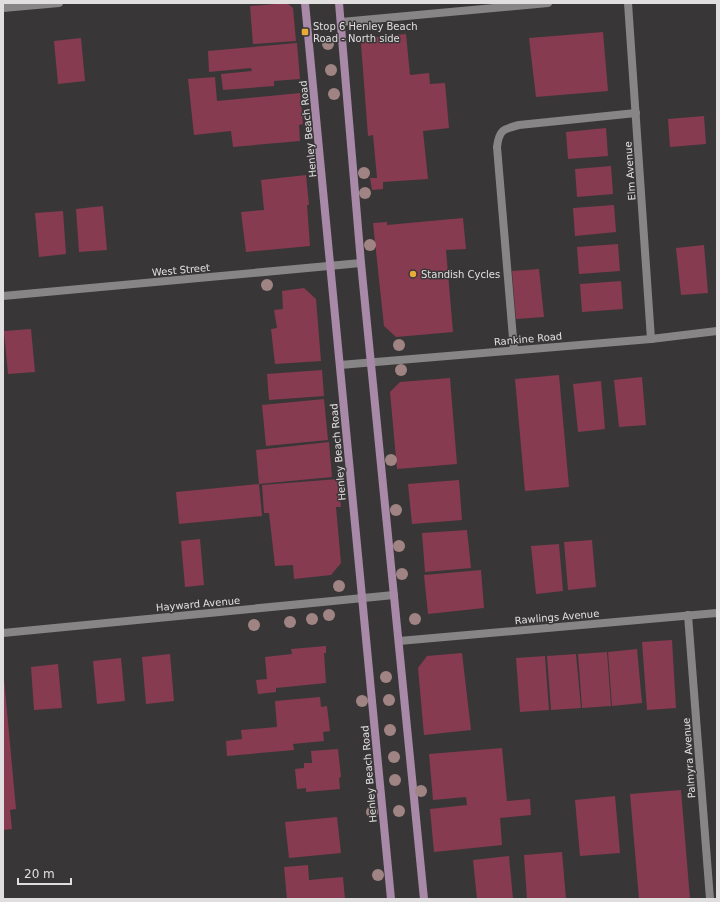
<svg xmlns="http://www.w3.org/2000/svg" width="720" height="902" font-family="'DejaVu Sans',sans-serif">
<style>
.building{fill:#863b50}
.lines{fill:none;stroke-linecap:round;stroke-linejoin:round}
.minor{stroke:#888587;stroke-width:8}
.secondary{stroke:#a889a7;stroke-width:8}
.tree{fill:#9f8483}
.poi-dot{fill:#e8ab37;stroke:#393638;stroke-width:1.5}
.labels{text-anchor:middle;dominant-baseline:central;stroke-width:3;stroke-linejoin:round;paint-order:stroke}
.poi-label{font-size:10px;fill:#e0dedf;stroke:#393638;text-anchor:start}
.street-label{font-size:10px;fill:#e0dedf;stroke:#393638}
</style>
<rect width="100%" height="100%" fill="#393638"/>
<g class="building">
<polygon points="287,3 293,8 296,41 253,44 250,6"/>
<polygon points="603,32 608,91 536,97 529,38"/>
<polygon points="406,34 410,75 429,73 430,84 445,83 449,128 423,131 428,179 383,182 383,189 372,190 370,178 377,178 373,135 368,136 361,44 366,38"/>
<polygon points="81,38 85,81 58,84 54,41"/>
<polygon points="297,43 300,79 274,81 274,86 223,90 221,74 252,71 251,68 209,72 208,51"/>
<polygon points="215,77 217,101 300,93 303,124 299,125 300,141 233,147 231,131 194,135 188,79"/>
<polygon points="704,116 706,144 670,147 668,119"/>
<polygon points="606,128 608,156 568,159 566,132"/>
<polygon points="611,166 613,194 577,197 575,169"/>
<polygon points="306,175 309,205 307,205 310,246 246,252 241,212 264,210 261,180"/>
<polygon points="614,205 616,232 575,236 573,208"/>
<polygon points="103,206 107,250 79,252 76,209"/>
<polygon points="63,211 66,254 39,257 35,213"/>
<polygon points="463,218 466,249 446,250 453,332 396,337 384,326 373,223 387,222 387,225"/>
<polygon points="618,244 620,271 579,274 577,247"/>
<polygon points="704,245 708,293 681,295 676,248"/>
<polygon points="539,269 544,317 516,319 512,271"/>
<polygon points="621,281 623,309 582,312 580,284"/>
<polygon points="304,288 316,299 321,361 275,364 271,329 277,328 274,310 283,309 282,291"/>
<polygon points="31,329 35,372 8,374 4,331"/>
<polygon points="322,370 324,396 269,400 267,374"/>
<polygon points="559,375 569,487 525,491 515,379"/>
<polygon points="642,377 646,425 619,427 614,380"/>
<polygon points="450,378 457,464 397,469 390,392 400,382"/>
<polygon points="601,381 605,429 578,432 573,384"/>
<polygon points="324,399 328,440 266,446 262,405"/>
<polygon points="329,442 332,477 259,484 256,450"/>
<polygon points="338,479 341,507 336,507 341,563 331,575 294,579 293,565 275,566 269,513 264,513 262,485"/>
<polygon points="459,480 462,520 412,524 408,484"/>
<polygon points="259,484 262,516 179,524 176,492"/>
<polygon points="467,530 471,568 425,572 422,533"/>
<polygon points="200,539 204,585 185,587 181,541"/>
<polygon points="592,540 596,587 568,590 564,542"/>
<polygon points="559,544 563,591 536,594 531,546"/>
<polygon points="481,570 484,608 428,614 424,575"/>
<polygon points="672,640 676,708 647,710 642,642"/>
<polygon points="326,646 326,653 324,653 326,683 276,688 276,692 258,694 256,680 267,679 265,657 292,654 291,649"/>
<polygon points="637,649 642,703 612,706 608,652"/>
<polygon points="607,652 611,706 582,708 578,654"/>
<polygon points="462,653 471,730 424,735 418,668 427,656"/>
<polygon points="170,654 174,701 146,704 142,657"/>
<polygon points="576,654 581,708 551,710 547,656"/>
<polygon points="545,656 549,710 520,712 516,658"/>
<polygon points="121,658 125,701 97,704 93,661"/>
<polygon points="58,664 62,708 34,710 31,667"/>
<polygon points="3,679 4,679 16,809 10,810 12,829 3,830"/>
<polygon points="320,697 321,707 327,706 330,731 323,732 324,741 293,744 294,750 227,756 226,741 242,739 241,730 277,727 275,701"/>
<polygon points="502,748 507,801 530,799 531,815 500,818 502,845 434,852 430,809 467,805 466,797 433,800 429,754"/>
<polygon points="338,749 341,777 339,778 340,789 306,792 306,788 297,789 295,769 304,768 304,763 312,763 311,751"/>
<polygon points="681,790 690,899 639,899 630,794"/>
<polygon points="615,796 620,853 580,856 575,800"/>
<polygon points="337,817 341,853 289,858 285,822"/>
<polygon points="562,852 566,899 527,899 524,855"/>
<polygon points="509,856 513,899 477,899 473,860"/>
<polygon points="308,865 309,880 343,877 345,899 287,899 284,867"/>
</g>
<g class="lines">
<g class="minor">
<polyline points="628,3 651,339"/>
<polyline points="3,8 59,3"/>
<polyline points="341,22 548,3"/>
<polyline points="3,296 361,263"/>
<path d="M514,350L497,147C499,130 503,129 519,125L636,113"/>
<polyline points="340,365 651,339 717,331"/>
<polyline points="688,615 710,899"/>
<polyline points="3,633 394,595"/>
<polyline points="399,641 717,613"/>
</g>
<g class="secondary">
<polyline points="305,3 391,899"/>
<polyline points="339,3 361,263 424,899"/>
</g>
</g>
<g class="tree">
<circle cx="328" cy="44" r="6"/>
<circle cx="331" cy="70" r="6"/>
<circle cx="334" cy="94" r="6"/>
<circle cx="364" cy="173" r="6"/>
<circle cx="365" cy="193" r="6"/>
<circle cx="370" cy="245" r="6"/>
<circle cx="267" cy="285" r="6"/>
<circle cx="399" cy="345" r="6"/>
<circle cx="401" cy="370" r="6"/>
<circle cx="391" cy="460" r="6"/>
<circle cx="396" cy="510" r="6"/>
<circle cx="399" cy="546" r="6"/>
<circle cx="402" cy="574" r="6"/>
<circle cx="339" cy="586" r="6"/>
<circle cx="329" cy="615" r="6"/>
<circle cx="312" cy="619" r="6"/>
<circle cx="415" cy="619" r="6"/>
<circle cx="290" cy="622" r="6"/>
<circle cx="254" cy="625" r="6"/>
<circle cx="386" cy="677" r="6"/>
<circle cx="389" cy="700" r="6"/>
<circle cx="362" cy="701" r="6"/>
<circle cx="390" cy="730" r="6"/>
<circle cx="394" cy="757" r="6"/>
<circle cx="395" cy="780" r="6"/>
<circle cx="421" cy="791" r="6"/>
<circle cx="399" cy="811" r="6"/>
<circle cx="372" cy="812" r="6"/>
<circle cx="378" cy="875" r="6"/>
</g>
<g class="poi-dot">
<rect x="301" y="28" width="8" height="8" rx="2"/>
<circle cx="413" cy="274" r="4"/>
</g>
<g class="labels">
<g class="poi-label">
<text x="313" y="26">Stop 6 Henley Beach<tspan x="313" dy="12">Road - North side</tspan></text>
<text x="421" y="274">Standish Cycles</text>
</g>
<g class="street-label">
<text transform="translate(308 129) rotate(-96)">Henley Beach Road</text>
<text transform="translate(630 171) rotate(-94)">Elm Avenue</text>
<text transform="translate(181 270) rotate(-5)">West Street</text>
<text transform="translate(528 339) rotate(-5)">Rankine Road</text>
<text transform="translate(338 452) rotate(-95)">Henley Beach Road</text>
<text transform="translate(198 604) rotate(-5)">Hayward Avenue</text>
<text transform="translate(557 617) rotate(-5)">Rawlings Avenue</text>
<text transform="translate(689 758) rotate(-94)">Palmyra Avenue</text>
<text transform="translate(369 774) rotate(-95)">Henley Beach Road</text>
</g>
</g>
<rect width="720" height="902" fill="none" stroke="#e0dedf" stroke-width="8"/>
<path d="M18 878v6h53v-6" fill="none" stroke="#e0dedf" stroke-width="2"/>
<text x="24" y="878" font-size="12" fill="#e0dedf" stroke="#393638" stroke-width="3" paint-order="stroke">20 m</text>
</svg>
